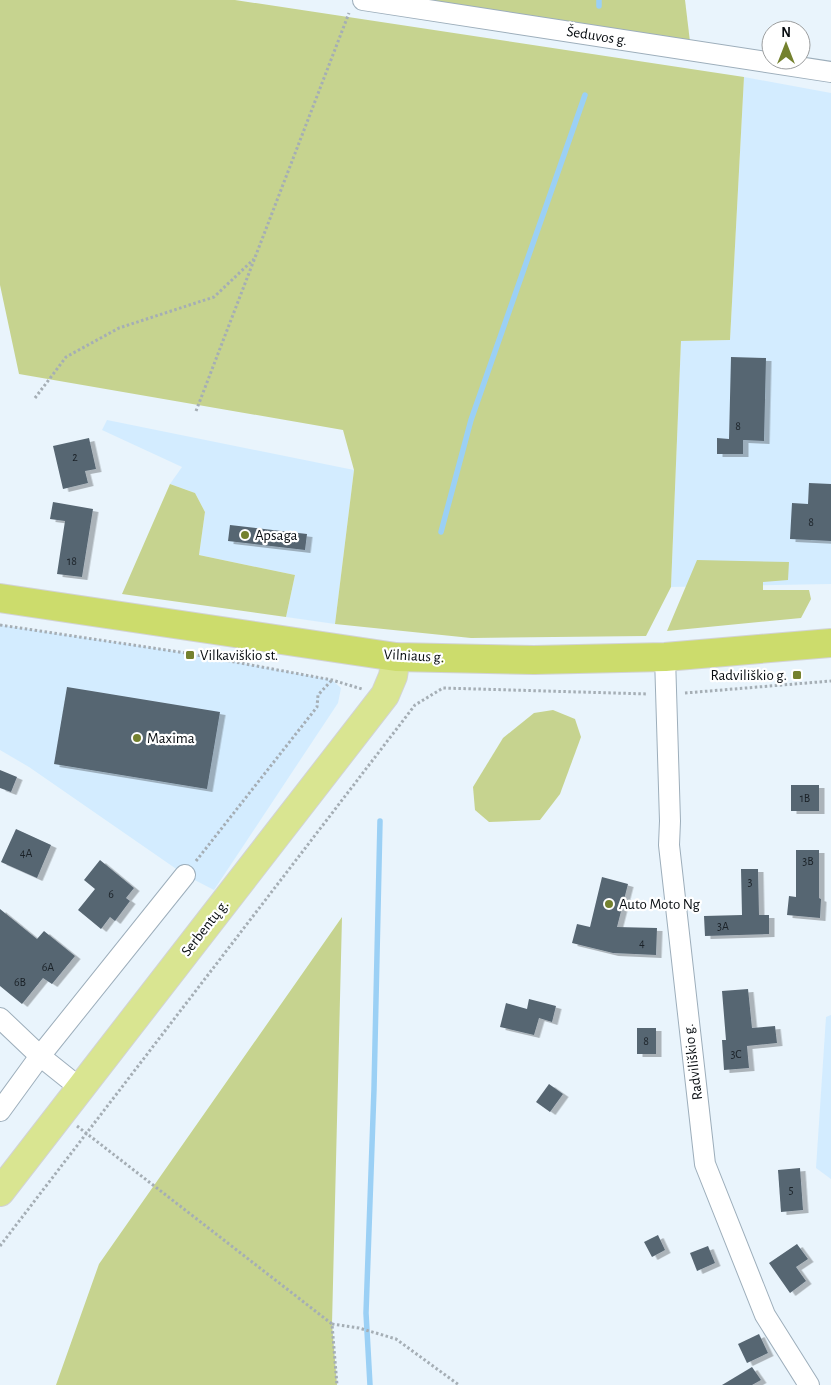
<svg xmlns="http://www.w3.org/2000/svg" width="831" height="1385" font-family="'Alegreya Sans',sans-serif">
<style>
.built{fill:#d3ecff}
.green{fill:#c6d38f}
.lines{fill:none;stroke-linecap:round;stroke-linejoin:round}
.stream{stroke:#9bd0f5;stroke-width:5.5}
.building{fill:#576672;filter:url(#shadow)}
.minor-casing{stroke:#9daebb;stroke-width:22}
.primary-casing{stroke:#d2d3d4;stroke-width:30}
.trunk-casing{stroke:#d2d3d4;stroke-width:30}
.path{stroke:#a5aeb5;stroke-width:3;stroke-dasharray:2.5 2.5;stroke-linecap:butt}
.minor{stroke:#fff;stroke-width:20}
.primary{stroke:#d9e591;stroke-width:28}
.trunk{stroke:#ccdc6c;stroke-width:28}
.poi-dot{fill:#74812e;stroke:#fff;stroke-width:2}
.labels{text-anchor:middle;dominant-baseline:central;stroke-width:4.5;stroke-linejoin:round;paint-order:stroke}
.number-label{font-size:12px;fill:#1b2228}
.street-label{font-size:15px;fill:#070c10;stroke:#fff}
.poi-label{font-size:15px;fill:#070c10;stroke:#fff;text-anchor:start}
</style>
<defs>
<filter id="shadow"><feDropShadow dx="5.5" dy="3" stdDeviation="0" flood-color="#0004"/></filter>
</defs>
<rect width="100%" height="100%" fill="#e9f4fc"/>
<g class="built">
<polygon points="744,77 831,93 831,584 671,587 681,341 730,340"/>
<polygon points="107,420 354,470 335,624 286,617 295,575 199,555 205,512 195,493 170,484 182,467 102,430"/>
<polygon points="0,625 186,653 332,680 341,688 338,703 214,890 185,875 29,767 0,750"/>
<polygon points="831,1015 831,1179 816,1168 826,1017"/>
</g>
<g class="green">
<polygon points="0,0 235,0 744,77 730,340 681,341 671,587 646,636 471,638 335,624 354,470 343,430 19,374 0,285"/>
<polygon points="362,0 685,0 691,50"/>
<polygon points="170,484 195,493 205,512 199,555 295,575 286,617 122,594"/>
<polygon points="697,560 789,562 788,580 763,582 763,590 809,590 811,599 801,618 667,631"/>
<polygon points="553,710 575,719 581,737 560,794 540,820 489,822 475,810 473,787 503,738 534,713"/>
<polygon points="342,917 332,1324 337,1385 56,1385 99,1264"/>
</g>
<g class="lines">
<g class="stream">
<polyline points="599,0 599,6"/>
<polyline points="441,532 471,420 585,95"/>
<polyline points="370,1385 366,1313 374,1089 380,821"/>
</g>
</g>
<g class="building">
<polygon points="731,357 766,358 764,441 743,440 743,454 717,454 717,438 729,439"/>
<polygon points="89,438 96,469 85,471 88,483 63,489 53,446"/>
<polygon points="809,483 831,484 831,541 790,539 792,503 808,504"/>
<polygon points="53,502 93,509 82,577 57,574 65,521 50,519"/>
<polygon points="230,525 307,534 305,550 228,541"/>
<polygon points="67,687 220,712 207,789 54,764"/>
<polygon points="0,770 17,777 11,792 0,788"/>
<rect x="791" y="785" width="28" height="26"/>
<polygon points="16,829 51,845 37,878 1,862"/>
<polygon points="796,850 819,850 819,898 821,899 820,918 787,915 789,896 796,897"/>
<polygon points="100,860 134,888 126,898 130,901 115,921 110,917 101,929 78,910 95,889 84,880"/>
<polygon points="741,869 758,869 759,915 769,915 769,934 705,936 704,916 742,915"/>
<polygon points="602,877 628,884 617,927 657,928 656,955 613,953 572,943 577,924 590,927"/>
<polygon points="0,909 37,939 44,931 75,956 52,984 43,978 22,1004 0,986"/>
<polygon points="748,989 752,1028 775,1026 777,1043 747,1046 749,1068 724,1070 722,1040 726,1040 722,991"/>
<polygon points="529,999 556,1006 552,1022 539,1018 534,1035 500,1027 506,1003 527,1009"/>
<rect x="637" y="1028" width="19" height="26"/>
<polygon points="549,1084 563,1094 550,1112 536,1102"/>
<polygon points="800,1168 803,1210 781,1212 778,1170"/>
<polygon points="658,1235 665,1250 652,1257 644,1242"/>
<polygon points="797,1244 808,1259 796,1267 806,1281 790,1293 769,1263"/>
<polygon points="708,1246 715,1263 697,1271 690,1253"/>
<polygon points="759,1334 768,1353 747,1363 738,1344"/>
<polygon points="752,1367 761,1380 752,1385 722,1385"/>
</g>
<g class="lines">
<g class="minor-casing">
<g id="minor">
<polyline points="363,0 831,72"/>
<polyline points="665,657 670,821 669,845 705,1164 765,1315 809,1385"/>
<polyline points="0,1018 40,1056 80,1088"/>
<polyline points="0,1111 40,1056 185,875"/>
</g>
</g>
<g class="primary-casing">
<polyline id="primary" points="0,1192 385,695 393,676 396,657"/>
</g>
<g class="trunk-casing">
<polyline id="trunk" points="0,598 396,657 534,660 665,657 831,643"/>
</g>
<g class="path">
<polyline points="35,398 66,357 119,328 214,297 254,259"/>
<polyline points="196,411 349,13"/>
<polyline points="0,625 186,653 332,680 362,689"/>
<polyline points="685,693 831,681"/>
<polyline points="196,861 317,707 318,695 332,680"/>
<polyline points="77,1126 332,1324 337,1385"/>
<polyline points="0,1246 415,705 443,688 648,694"/>
<polyline points="332,1324 359,1328 396,1339 459,1385"/>
</g>
<use href="#minor" class="minor"/>
<use href="#primary" class="primary"/>
<use href="#trunk" class="trunk"/>
</g>
<g class="poi-dot">
<circle cx="245" cy="535" r="5"/>
<rect x="185" y="650" width="10" height="10" rx="2.5"/>
<rect x="792" y="670" width="10" height="10" rx="2.5"/>
<circle cx="137" cy="738" r="5"/>
<circle cx="609" cy="904" r="5"/>
</g>
<g class="labels">
<g class="number-label">
<text x="738" y="426">8</text>
<text x="75" y="457">2</text>
<text x="811" y="522">8</text>
<text x="72" y="561">18</text>
<text x="805" y="798">1B</text>
<text x="26" y="853">4A</text>
<text x="808" y="861">3B</text>
<text x="750" y="882">3</text>
<text x="111" y="894">6</text>
<text x="723" y="926">3A</text>
<text x="642" y="943">4</text>
<text x="48" y="967">6A</text>
<text x="20" y="982">6B</text>
<text x="646" y="1041">8</text>
<text x="736" y="1054">3C</text>
<text x="791" y="1190">5</text>
</g>
<g class="street-label">
<text transform="translate(597 36) rotate(9)">Šeduvos g.</text>
<text transform="translate(414 656) rotate(3)">Vilniaus g.</text>
<text transform="translate(205 928) rotate(-52)">Serbentų g.</text>
<text transform="translate(693 1062) rotate(-97)">Radviliškio g.</text>
</g>
<g class="poi-label">
<text x="255" y="535">Apsaga</text>
<text x="200" y="655">Vilkaviškio st.</text>
<text x="787" y="675" text-anchor="end">Radviliškio g.</text>
<text x="147" y="738">Maxima</text>
<text x="619" y="904">Auto Moto Ng</text>
</g>
</g>
<g transform="translate(786 45)"><circle r="24" fill="#ffffff" stroke="#9c9e9f"/>
<path d="M0-4L9 19L0 12L-9 19Z" fill="#74812e"/>
<text y="-8" font-size="14" font-weight="bold" text-anchor="middle" fill="#070c10">N</text>
</g>
</svg>
